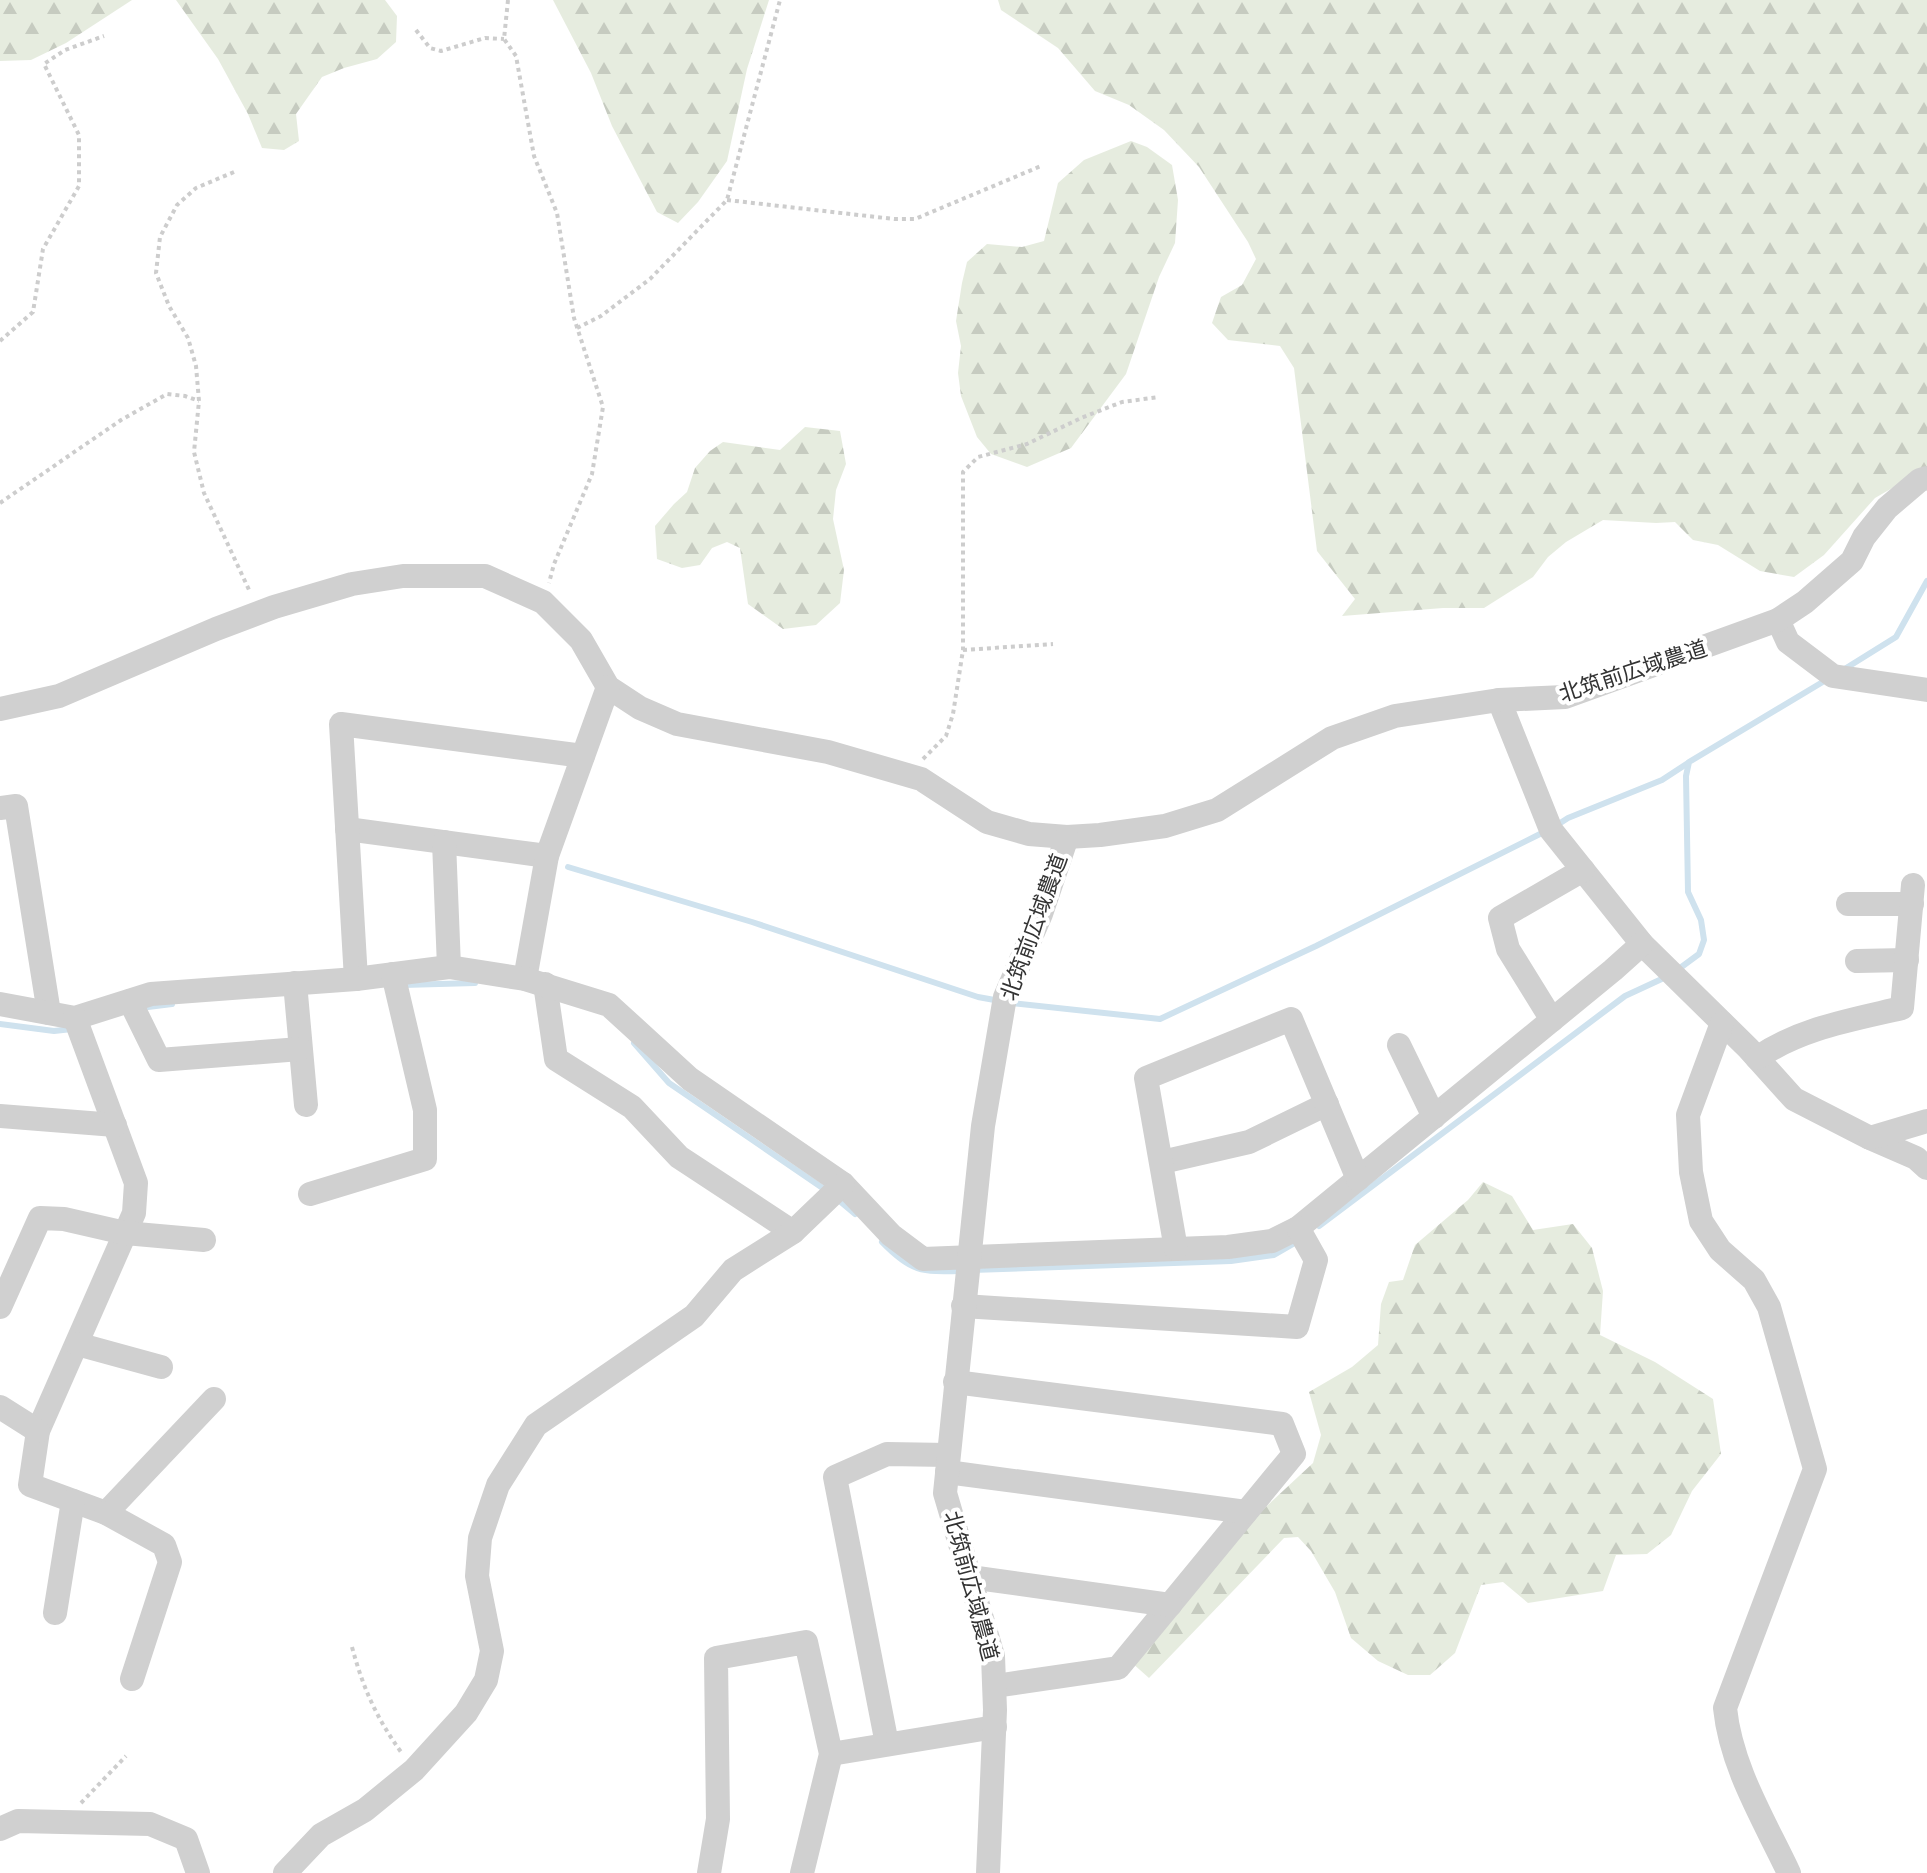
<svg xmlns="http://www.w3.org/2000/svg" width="1927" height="1873" font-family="'Work Sans','Noto Sans JP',sans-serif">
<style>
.forest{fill:url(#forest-firs)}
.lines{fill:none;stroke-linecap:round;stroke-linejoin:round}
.stream{stroke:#cfe2ee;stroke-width:6}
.path{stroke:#cdcdcd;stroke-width:4;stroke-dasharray:4 4;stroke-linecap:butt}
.minor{stroke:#d0d0d0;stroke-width:24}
.labels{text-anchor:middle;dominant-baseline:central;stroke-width:8;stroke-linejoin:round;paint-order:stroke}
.street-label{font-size:22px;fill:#333;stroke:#fff}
</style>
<defs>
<pattern id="forest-firs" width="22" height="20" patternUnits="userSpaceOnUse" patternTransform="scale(2)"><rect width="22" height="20" fill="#e6ecdf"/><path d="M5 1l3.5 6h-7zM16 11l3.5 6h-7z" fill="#c6cbc0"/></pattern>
</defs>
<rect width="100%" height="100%" fill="#fff"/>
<g class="forest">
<polygon points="0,0 132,0 66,43 31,60 0,61"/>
<polygon points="176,0 385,0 397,16 396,42 377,59 344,68 322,77 296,114 299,141 284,150 262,148 248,114 218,59"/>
<polygon points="553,0 769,0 747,69 727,161 698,202 678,223 657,212 612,126 591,73"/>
<polygon points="998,0 1927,0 1927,468 1875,498 1824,555 1794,577 1760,571 1718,545 1693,540 1675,522 1656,523 1603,520 1566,542 1548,557 1533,577 1484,608 1443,608 1342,616 1355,599 1317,551 1294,368 1280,346 1228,340 1212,323 1221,297 1242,285 1256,259 1248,242 1199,167 1164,130 1129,105 1095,91 1058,48 1001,10"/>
<polygon points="1131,141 1147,147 1172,165 1178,200 1175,243 1159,277 1126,374 1071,448 1027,467 991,454 977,437 961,396 958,373 961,346 956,321 962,283 967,262 987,244 1022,247 1044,241 1058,183 1084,160"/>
<polygon points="805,427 840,431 846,464 836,490 833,519 844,570 840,603 816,625 783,629 748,604 740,548 727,542 712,548 700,565 682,568 657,559 655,526 674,504 687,492 695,468 710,451 723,442 780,450"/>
<polygon points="1483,1182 1512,1196 1533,1230 1573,1224 1592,1248 1603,1291 1600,1335 1655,1362 1713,1399 1721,1454 1692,1491 1671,1535 1647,1554 1616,1555 1603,1591 1528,1603 1503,1582 1481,1585 1455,1653 1430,1675 1408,1675 1378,1661 1351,1638 1335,1592 1311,1551 1298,1537 1284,1538 1149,1678 1131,1662 1241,1530 1313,1463 1321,1435 1309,1392 1352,1367 1378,1345 1381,1304 1389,1282 1403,1280 1415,1245 1468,1200"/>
</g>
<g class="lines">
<g class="stream">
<polyline points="1843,670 1896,637 1927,581"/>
<polyline points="1554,827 1568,818 1662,780 1688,763"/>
<polyline points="568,867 752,922 978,997 1000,1001"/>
<polyline points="1676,971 1699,954 1704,940 1701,920 1688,892 1686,776 1689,762 1826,680"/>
<polyline points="403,985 475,983"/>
<polyline points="1011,1003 1160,1019 1316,946 1544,832"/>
<polyline points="148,1007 172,1004"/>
<polyline points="0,1024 54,1031 72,1029"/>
<polyline points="634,1043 669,1083 827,1191"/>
<polyline points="836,1198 855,1214"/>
<polyline points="1319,1226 1625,996 1666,977"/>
<path d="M882,1242C911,1272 921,1272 961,1271"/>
<polyline points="972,1270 1231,1261 1274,1255 1300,1240"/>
</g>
<g class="path">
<polyline points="508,0 504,39 516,56 534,156 557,213 574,318 603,407 592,474 554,564 549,583"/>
<polyline points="416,30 430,48 441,51 485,38 504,39"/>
<polyline points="234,172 196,188 177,205 160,237 156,273 169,306 188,338 196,366 199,401 194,452 204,493 250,592"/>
<polyline points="727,200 894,219 915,219 1041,166"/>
<polyline points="577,328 601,316 650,279 727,200 780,0"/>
<polyline points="0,341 33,312 43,249 79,186 79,135 44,64 65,50 104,36"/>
<polyline points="0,503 121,420 167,394 185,396 199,401"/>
<polyline points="963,650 1053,644"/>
<polyline points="923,759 946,736 953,714 963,650 963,472 978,457 1027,444 1081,418 1122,402 1159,397"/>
<path d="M352,1647C363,1688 376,1717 401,1752"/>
<polyline points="81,1803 126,1756"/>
</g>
<g class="minor">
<polyline points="1778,620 1788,642 1833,676 1927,690"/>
<polyline points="1499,700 1551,830 1642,944 1748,1048 1794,1099 1870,1138 1916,1158 1927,1168"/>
<polyline points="0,709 59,696 216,629 274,607 352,584 403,576 485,576 543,602 581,640 608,687 640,708 677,724 828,752 921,779 987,822 1029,834 1067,837 1100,835 1165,826 1217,810 1332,738 1395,716 1499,700 1565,697 1778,620 1805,602 1852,561 1864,537 1887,508 1920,480 1927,478"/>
<polyline points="0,808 16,806 49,1013"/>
<polyline points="347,829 547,856"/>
<polyline points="444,842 449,967"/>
<polyline points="1848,904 1912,904"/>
<polyline points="1857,961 1907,960"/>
<polyline points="356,979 341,724 583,756"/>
<polyline points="525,979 547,856 608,687"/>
<polyline points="295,983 306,1105"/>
<polyline points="545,984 556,1059 632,1107 679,1157 793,1232"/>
<polyline points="130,1001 159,1060 300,1049"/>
<polyline points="0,1004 75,1018 151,994 356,979 449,967 525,979 609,1005 690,1079 843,1184 891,1235 923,1259 1228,1247 1272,1241 1298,1228 1613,970 1642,944"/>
<polyline points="75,1018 136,1183 134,1213 38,1431 30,1485 106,1513 214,1399"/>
<polyline points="1552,1020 1508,949 1500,918 1583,870"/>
<path d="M1722,1023L1688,1115L1691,1172L1701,1221L1720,1250L1754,1280L1769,1307L1815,1469L1725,1708C1731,1767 1764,1820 1789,1873"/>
<polyline points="1399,1045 1434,1117"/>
<path d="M1757,1058C1801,1028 1851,1020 1902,1008L1913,885"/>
<polyline points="0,1116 115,1125"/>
<polyline points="1870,1138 1927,1121"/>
<polyline points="1162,1162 1249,1142 1327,1104"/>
<polyline points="310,1194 425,1159 425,1110 393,974"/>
<polyline points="1176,1249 1146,1078 1291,1019 1358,1179"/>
<polyline points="963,1306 1297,1327 1316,1260 1298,1228"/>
<polyline points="0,1307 40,1218 64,1219 125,1233 204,1240"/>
<polyline points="77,1344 161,1367"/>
<polyline points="955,1382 1282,1424 1294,1454 1118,1668 995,1686"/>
<polyline points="0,1407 38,1431"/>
<polyline points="947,1472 1246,1512"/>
<polyline points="106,1513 164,1545 170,1562 132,1679"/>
<polyline points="970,1577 1170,1605"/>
<polyline points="55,1613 73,1501"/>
<polyline points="887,1744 835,1477 887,1454 948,1455"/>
<polyline points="831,1754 995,1727"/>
<polyline points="0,1829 18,1821 150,1824 186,1839 198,1873"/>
<polyline points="285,1873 321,1835 365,1810 414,1770 466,1713 486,1680 492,1651 477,1576 480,1538 498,1485 536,1425 694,1316 733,1270 793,1232 843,1184"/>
<polyline points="709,1873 718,1819 716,1658 806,1642 831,1754 802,1873"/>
<polyline points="988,1873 995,1710 993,1656 945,1493 983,1126 1005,997 1041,914 1067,837"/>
</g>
</g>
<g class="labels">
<g class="street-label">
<text transform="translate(1633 671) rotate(-18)">北筑前広域農道</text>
<text transform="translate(1034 927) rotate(-70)">北筑前広域農道</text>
<text transform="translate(971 1586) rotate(75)">北筑前広域農道</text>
</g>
</g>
</svg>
